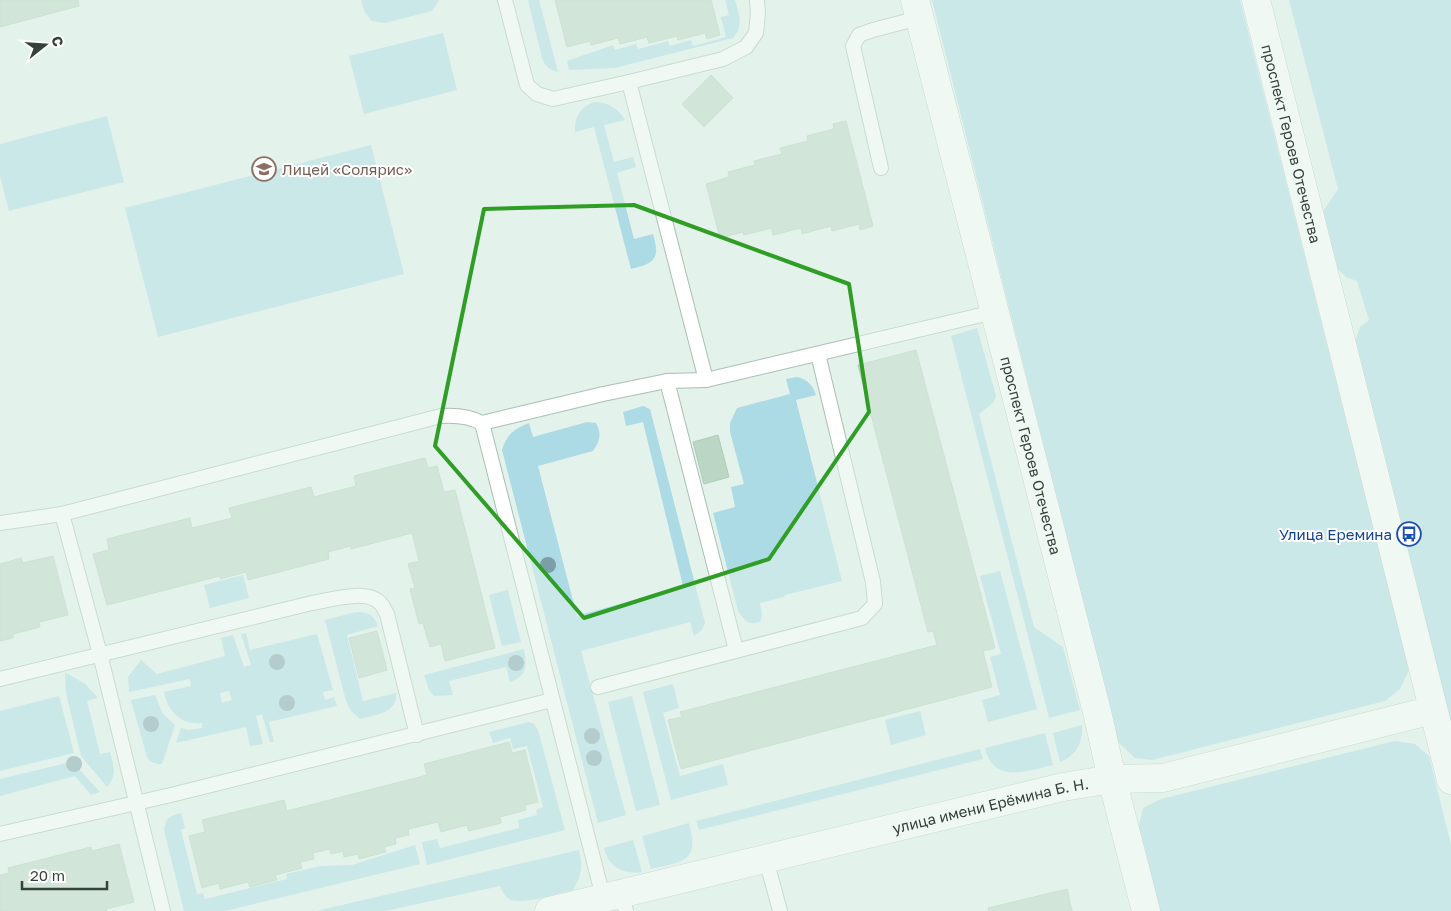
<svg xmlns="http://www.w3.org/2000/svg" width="1451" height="911" font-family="'Golos Text',sans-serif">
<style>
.green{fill:#acdbe6;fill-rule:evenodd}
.building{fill:#bcd6c5;stroke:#acceb8}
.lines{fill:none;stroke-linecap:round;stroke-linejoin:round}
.lane-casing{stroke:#a9c0b2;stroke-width:16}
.street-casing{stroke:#a9c0b2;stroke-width:29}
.lane{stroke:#fff;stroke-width:14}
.street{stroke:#fff;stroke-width:28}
.tree{fill:#7c9ea9}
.marked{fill:none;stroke:#309e26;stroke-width:4;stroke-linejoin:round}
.labels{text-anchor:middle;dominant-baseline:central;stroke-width:4;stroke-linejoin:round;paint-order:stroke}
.street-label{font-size:15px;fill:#344339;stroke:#fff}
.education-label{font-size:15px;fill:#785e54;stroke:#fff;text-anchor:start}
.transit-label{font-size:15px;fill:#164399;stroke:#fff;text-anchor:end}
</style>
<rect width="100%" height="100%" fill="#e3f2ea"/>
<g class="green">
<polygon points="361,0 439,0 432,11 385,23 372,21 364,11"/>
<path d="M528,0H539L558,72C549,70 545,66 542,58Z"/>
<path d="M725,0H735C739,14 744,26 733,38L615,68L569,70L567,61L613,45L615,50L636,44L638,49L668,41L670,46L691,40L693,46L726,37L721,17L729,15Z"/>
<polygon points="932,0 1240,0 1409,670 1400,689 1385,701 1152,760 1135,758 1118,742"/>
<polygon points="1289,0 1451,0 1451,725 1354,345 1360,327 1369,320 1357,281 1346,277 1337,268 1325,222 1324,210 1338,189"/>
<polygon points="443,33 457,90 364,114 349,56"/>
<path d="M594,102C608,102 618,108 625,120L604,125L614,162L633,157L636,167L617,173L634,239L653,234C660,258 656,263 631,269L594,127L575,132C574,116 580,108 594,102Z"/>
<polygon points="107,116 124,182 9,211 0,176 0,144"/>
<polygon points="371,145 404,274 158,337 125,208"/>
<polygon points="977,328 996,396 993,403 979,414 1034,627 1063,647 1080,710 1049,718 951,336"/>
<path d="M797,377C808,379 813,386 816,395L796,400L842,581L785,595L784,597L760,603L762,614L761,621C749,627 744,620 738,611L713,513L735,507L731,487L744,484L730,432V423L737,408L790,394L786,379Z"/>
<path d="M643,406L650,409L705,623L702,630L694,636L690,622L581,651L626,815L598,823L502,450C507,434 514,429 529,423L533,437L587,422L596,423C602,434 600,441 593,451L538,466L577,616L683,586L643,422L626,426L623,412Z"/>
<polygon points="1000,571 1037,709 988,722 982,700 1000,695 990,657 1001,654 980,576"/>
<polygon points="243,575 249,598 210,608 204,585"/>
<polygon points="508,590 521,642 502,646 489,595"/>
<path d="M356,612C367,612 374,614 378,626L347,635L363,701L396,693C398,713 375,715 360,719L351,711L346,701L325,620Z"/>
<path d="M246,633L250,650L317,634L333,690L323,692L325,700L334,697L337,706L269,722L274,742H270L262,714L256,716L263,744L250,746L246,727L176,743L181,728L189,730L202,728V723C181,725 168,712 164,692L191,686L190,679L129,692L128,677L141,660L157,674L225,656L221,638L233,635L244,667L251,665L241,634ZM229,691L232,700L222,703L220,693Z"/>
<path d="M524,649C527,666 528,675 510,682L506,667L449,681L453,695L434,696L429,690L424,675Z"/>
<path d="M65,672L85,684L98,698L87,701L100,754L110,752C114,766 117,775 107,787L81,756L66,693Z"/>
<polygon points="673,684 679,708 663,713 680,776 723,764 728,785 671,800 643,692"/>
<path d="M155,695L163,714L175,725L162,764C154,764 151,763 147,757L131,700Z"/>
<polygon points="59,696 74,753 0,771 0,711"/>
<polygon points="632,696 660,805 636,811 608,702"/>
<polygon points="920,711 926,735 891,745 885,720"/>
<polygon points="529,722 534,724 538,730 565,830 427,865 422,842 437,839 440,848 519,828 518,820 537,815 536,810 543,807 527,746 513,749 510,738 493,743 489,732"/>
<path d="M1082,725C1083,742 1077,755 1060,762L1053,733Z"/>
<path d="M1045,733L1053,765C1027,771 993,784 985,748Z"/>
<polygon points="1395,741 1415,744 1429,756 1451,845 1451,911 1158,911 1138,830 1143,808 1161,799"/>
<polygon points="980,749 983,759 699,830 696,821"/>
<polygon points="75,761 78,768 100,792 91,795 75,776 0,796 0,779"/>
<path d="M181,813L185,828L181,830L197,894L203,893L205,899L287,879L286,874L320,866L352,865L415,845L420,864L225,911H184L164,830C166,818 169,816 181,813Z"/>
<path d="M689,823C700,863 683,861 651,869L642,836Z"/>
<path d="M633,840L642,872C624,875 608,867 604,848Z"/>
<path d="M579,850C583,867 582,874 573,890C558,893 521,906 509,899C504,896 502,890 500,886L385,911H316Z"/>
</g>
<g class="building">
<polygon points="0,0 78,0 79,6 0,27"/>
<polygon points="555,0 711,0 720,35 707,39 705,33 678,40 677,36 649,43 647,37 620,44 618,38 591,45 590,41 567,47"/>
<polygon points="711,75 733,98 704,127 682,104"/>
<polygon points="846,121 873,226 860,230 859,224 832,231 831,226 802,234 801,228 773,235 772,228 744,235 743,232 720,238 706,184 729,177 728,172 755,165 754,161 782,154 780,148 808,141 807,136 834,129 833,124"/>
<polygon points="916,350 995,648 983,651 992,687 681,769 668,720 682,717 680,712 937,645 933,631 928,632 858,365"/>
<polygon points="718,435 729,477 704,484 693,442"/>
<polygon points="425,458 428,468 437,466 444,492 455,490 495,648 445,661 441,644 430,647 423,623 419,624 410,589 415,588 408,564 419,561 412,533 351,549 350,546 328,552 329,559 248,580 246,572 220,579 220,576 107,605 93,554 109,550 107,539 190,518 192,528 232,518 229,508 311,487 314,497 356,486 354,476"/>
<polygon points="53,556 68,615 39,622 40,627 13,634 13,638 0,641 0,564 21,558 23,563"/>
<polygon points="377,631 387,670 359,678 349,638"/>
<polygon points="509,742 512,753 525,750 538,802 525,805 526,810 500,817 501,823 469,831 467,825 441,832 438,822 408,829 409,835 395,838 396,844 384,847 386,852 359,859 358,854 344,857 343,851 331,854 330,849 313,853 314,859 300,862 302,868 275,875 277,880 250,887 248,882 220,889 219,883 202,888 189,836 205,832 202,820 284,800 287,811 427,775 424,764"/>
<polygon points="119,844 134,902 106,909 107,911 0,911 0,875 9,873 8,868 91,847 92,851"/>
<polygon points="1067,889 1072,911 989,911 988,908"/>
</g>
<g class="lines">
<g class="lane-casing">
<g id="lane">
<polyline points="505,0 527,85 537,94 553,99 629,82 723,59 746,47 756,33 758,13 757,0"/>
<polyline points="629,82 706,380"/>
<polyline points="881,168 853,46 859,35 873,30 919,18"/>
<polyline points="667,381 736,650"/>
<polyline points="482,423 603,394 667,381 706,380 994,312"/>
<polyline points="62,514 100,654 163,911"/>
<path d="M0,523L62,514L441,416C456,415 469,416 482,423L603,897"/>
<path d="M0,679L312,603C330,600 368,588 381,604C383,606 385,611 387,614L417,735"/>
<polyline points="598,687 862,618 875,604 873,582 818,354"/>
<polyline points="0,834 171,795 552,700"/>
<polyline points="766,859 780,911"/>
<polyline points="621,892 626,911"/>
</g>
</g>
<g class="street-casing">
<g id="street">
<path id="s1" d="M915,0L1098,716L1112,779L1146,911"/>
<path id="s2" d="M1256,0C1321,260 1385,520 1451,780"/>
<path id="s3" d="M549,911L1063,787L1112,779L1163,778L1433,710"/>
</g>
</g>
<use href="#lane" class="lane"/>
<use href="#street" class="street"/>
</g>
<g class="tree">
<circle cx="548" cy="565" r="8"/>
<circle cx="277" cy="662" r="8"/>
<circle cx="516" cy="663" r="8"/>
<circle cx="287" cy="703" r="8"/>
<circle cx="151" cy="724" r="8"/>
<circle cx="592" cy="736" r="8"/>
<circle cx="594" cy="758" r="8"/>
<circle cx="74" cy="764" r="8"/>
</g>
<path d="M0 0H1451V911H0ZM634,205L849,284L869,412L769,559L584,618L435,446L484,209Z" fill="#e3f2ea" fill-opacity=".55" fill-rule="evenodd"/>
<path class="marked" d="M634,205L849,284L869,412L769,559L584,618L435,446L484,209Z"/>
<defs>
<g id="school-ring" transform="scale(1.25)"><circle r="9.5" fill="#fff" stroke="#8d6e63" stroke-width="1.5"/><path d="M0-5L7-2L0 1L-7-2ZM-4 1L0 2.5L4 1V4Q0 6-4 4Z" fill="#8d6e63"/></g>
<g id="bus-ring" transform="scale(1.25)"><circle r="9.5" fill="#fff" stroke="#1a4fb4" stroke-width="1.5"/><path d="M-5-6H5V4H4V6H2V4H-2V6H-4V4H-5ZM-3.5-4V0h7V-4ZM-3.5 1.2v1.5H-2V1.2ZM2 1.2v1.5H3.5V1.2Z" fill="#1a4fb4"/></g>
</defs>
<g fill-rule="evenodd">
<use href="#school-ring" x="264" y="169"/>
<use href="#bus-ring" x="1409" y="534"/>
</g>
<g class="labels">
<g class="street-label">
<text stroke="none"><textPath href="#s2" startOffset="148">проспект Героев Отечества</textPath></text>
<text stroke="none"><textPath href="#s1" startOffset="470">проспект Героев Отечества</textPath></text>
<text stroke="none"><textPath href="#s3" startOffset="454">улица имени Ерёмина Б. Н.</textPath></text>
</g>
<g class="education-label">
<text x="282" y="169">Лицей «Солярис»</text>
</g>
<g class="transit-label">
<text x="1392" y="534">Улица Еремина</text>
</g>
</g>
<g transform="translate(45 45) rotate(73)" stroke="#ffffff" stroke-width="4" paint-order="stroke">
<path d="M0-4L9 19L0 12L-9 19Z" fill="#344339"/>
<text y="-8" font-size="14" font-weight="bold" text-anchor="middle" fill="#344339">С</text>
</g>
<path d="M22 881v8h85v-8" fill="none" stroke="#344339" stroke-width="2.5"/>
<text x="30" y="881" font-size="15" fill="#344339" stroke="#ffffff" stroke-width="4" paint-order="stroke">20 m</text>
</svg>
